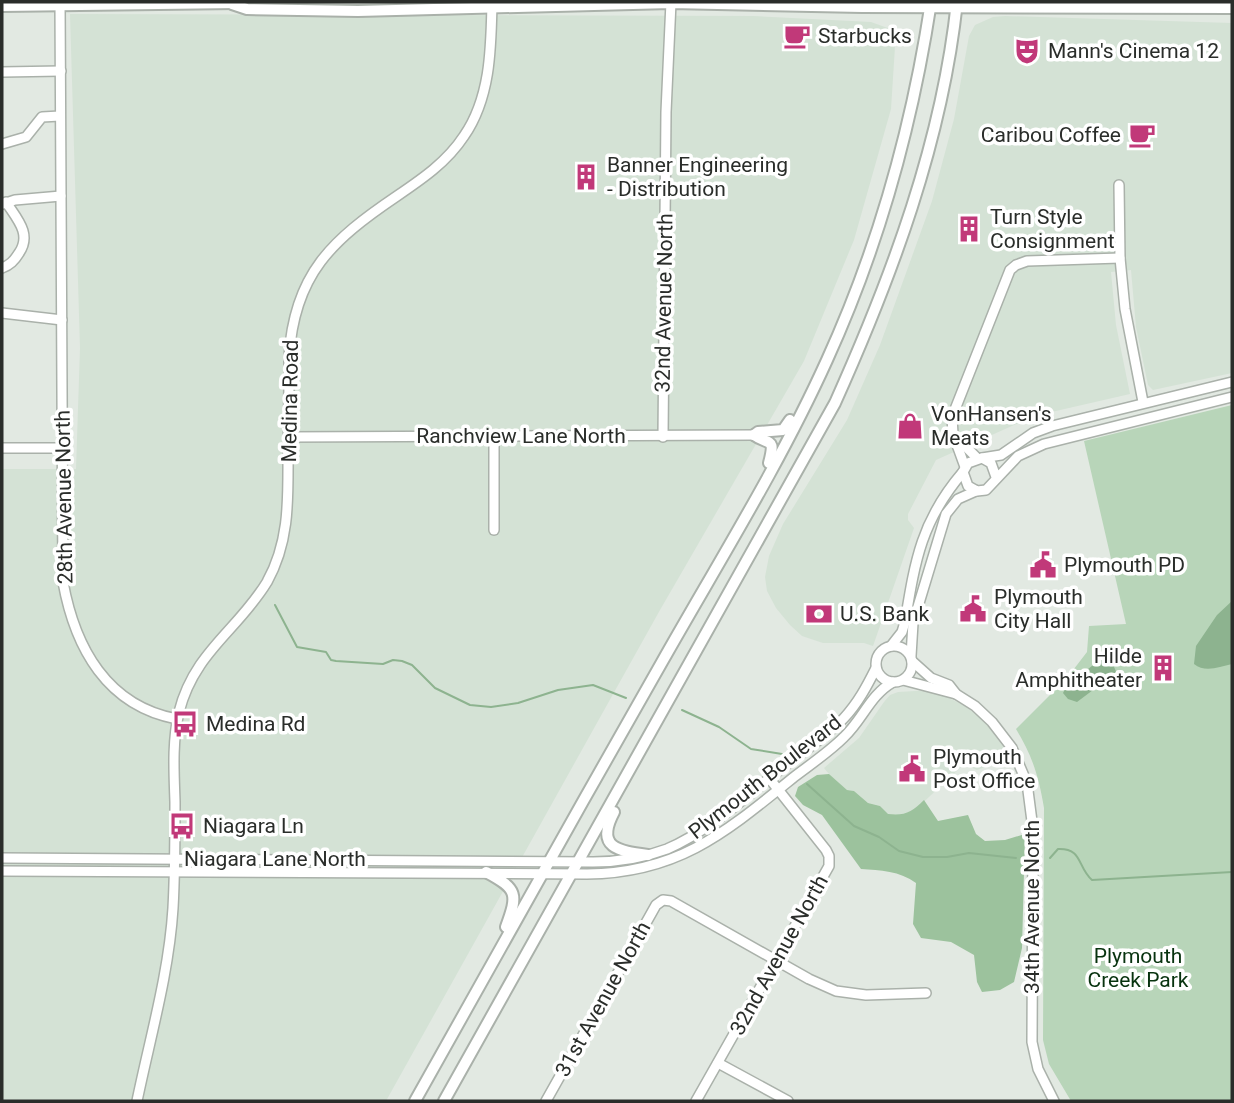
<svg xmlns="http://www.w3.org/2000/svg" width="1234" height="1103" font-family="Roboto,sans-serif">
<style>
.built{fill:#d4e2d5}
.green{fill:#b8d5b9}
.forest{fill:#9cc29d}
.water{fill:#8db38f}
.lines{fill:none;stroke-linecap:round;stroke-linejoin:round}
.stream{stroke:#8db38f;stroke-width:2}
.minor-casing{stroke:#aab1aa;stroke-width:12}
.major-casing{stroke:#aab1aa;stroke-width:14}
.minor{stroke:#fff;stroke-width:9}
.major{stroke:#fff;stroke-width:10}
.labels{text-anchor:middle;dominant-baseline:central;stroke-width:7;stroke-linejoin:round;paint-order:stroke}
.poi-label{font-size:21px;fill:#2a2d2a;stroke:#fff;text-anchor:start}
.street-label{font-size:21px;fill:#2a2d2a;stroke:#fff}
.park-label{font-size:21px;fill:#08330f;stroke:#fff}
</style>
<rect width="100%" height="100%" fill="#e2e9e2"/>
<g class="built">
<polygon points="70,14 753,16 871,22 896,31 891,109 854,240 804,361 660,610 386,1101 2,1101 2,469 76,469 80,348"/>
<polygon points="1005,16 1232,23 1232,373 1153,390 1148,385 1136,327 1131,270 1111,272 1116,325 1130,394 1034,416 936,460 908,514 908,520 914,528 873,646 864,643 823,643 802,636 790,625 776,608 767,591 765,577 769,556 783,524 847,420 880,345 932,201 954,119 969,36 975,25 993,17"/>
<polygon points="933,690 965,706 984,721 1011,757 977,770 964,764 913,812 900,816 887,814 880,806 868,803 854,791 847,790 829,774 824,768 859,738 884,702 890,695 898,692"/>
</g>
<path class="green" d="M1232,405V1101H1071L1049,1064L1043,1040L1044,808C1039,777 1032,755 1016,729L1067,678L1087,652L1089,626L1126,624L1084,441Z"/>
<path class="forest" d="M829,774L847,790L854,791L868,803L880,806L888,814C905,816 912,812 924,800L938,821L968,815L976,834L985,841L1005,840L1025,834L1022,948L1014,982L1000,990L982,992L977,982L974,955L951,942L921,938L913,924L916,883C900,871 880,870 861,869L822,815L803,805L795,796L798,787L817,775Z"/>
<g class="water">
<path d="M1232,601V664C1219,667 1205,673 1194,664L1196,646L1217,615Z"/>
<polygon points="1106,659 1111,660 1118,676 1094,680 1093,690 1077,702 1068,699 1063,693 1066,687 1098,661"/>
</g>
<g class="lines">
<g class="stream">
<polyline points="275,605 297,647 326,652 331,660 336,661 383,664 393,660 402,661 412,665 435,688 470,705 491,707 518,703 558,690 593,685 626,698"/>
<polyline points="682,710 719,727 751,749 782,754"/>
<polyline points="807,784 854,826 879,837 899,851 923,857 947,857 969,853 1016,858"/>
<path d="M1050,858L1058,849C1083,848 1077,867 1092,880L1232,872"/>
</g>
<g class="minor-casing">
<g id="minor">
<path d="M60,2L63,582C75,648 107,706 177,719"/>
<polyline points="2,72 61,71"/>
<polyline points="2,144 26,137 42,117 60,116"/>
<polyline points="1119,185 1120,258 1125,309 1143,402"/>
<polyline points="3,204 15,200 61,196"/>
<path d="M2,268C10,265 14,261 19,253C32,234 17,219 6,202"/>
<polyline points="2,313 62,320"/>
<polyline points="289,437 754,435"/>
<polyline points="663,437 666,112 671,2"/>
<polyline points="957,444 964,445 977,458"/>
<polyline points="2,448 62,448"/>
<polyline points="982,458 1001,455 1033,433 1052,426 1232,382"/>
<polyline points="965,467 953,434 952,417 1010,270 1016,265 1027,261 1120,258"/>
<polyline points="996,477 991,463 982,458 968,463 963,472 968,486 977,491 986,490 1018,456 1044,444 1232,397"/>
<polyline points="494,530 494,436"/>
<circle cx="894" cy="664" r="18"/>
<path d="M891,646L902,632L905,622C915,561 921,521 963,472"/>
<polyline points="911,656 913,623 946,514 958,499 976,491"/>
<polyline points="912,661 931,678 949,685 956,694 975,706 992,722 1012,748 1027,783 1033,829 1032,1042 1038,1069 1054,1101"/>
<polyline points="903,680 956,694"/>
<path d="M2,858L593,862C618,862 643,858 667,849C708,832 750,793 786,765C805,750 827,736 844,718C858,703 867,686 876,668"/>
<path d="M2,871L587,874C679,873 726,832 794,777C811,764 829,752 844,737C863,719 870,695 893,682"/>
<polyline points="718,1063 788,1101"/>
<path d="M137,1101C150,1038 169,973 173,908C175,873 175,838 175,802C174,772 172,742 179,712C194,652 238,630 267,582C290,541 288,498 288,453C289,421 289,389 289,357C294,274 332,240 397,196C422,179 447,162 464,136C491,97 491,47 492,2"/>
<polyline points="546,1101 656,905 663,900 671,901 809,979 836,991 866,995 926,993"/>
<polyline points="696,1101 829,866 829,856 826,850 769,778"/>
</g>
</g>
<g class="major-casing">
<g id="major">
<polyline points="232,4 247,9 358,11 671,3 862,7 1232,8"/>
<polyline points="2,6 237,3"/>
<polyline points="754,435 758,432 783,430 790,420"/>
<path d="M754,435C769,446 776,436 769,463"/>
<path d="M614,812C595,848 618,851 648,855"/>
<path d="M486,872C518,889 518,894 506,927"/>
<path d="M415,1101C496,955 579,808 662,662C718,563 780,464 827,360C879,246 912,126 931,2"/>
<path d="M444,1101L835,403C892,276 942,142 957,2"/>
</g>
</g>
<use href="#minor" class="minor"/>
<use href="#major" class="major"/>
</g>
<defs>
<g id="cafe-bare" transform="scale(2.1)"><path d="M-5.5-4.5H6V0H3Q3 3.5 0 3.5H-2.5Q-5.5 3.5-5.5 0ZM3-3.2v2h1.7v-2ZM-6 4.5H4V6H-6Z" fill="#c13979" stroke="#fff" stroke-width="2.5" paint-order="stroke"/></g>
<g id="theatre-bare" transform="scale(2.1)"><path d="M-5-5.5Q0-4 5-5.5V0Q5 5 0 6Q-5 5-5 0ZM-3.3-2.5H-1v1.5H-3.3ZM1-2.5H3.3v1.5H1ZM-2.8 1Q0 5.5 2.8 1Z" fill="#c13979" stroke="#fff" stroke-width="2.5" paint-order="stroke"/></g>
<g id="building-bare" transform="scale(2.1)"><path d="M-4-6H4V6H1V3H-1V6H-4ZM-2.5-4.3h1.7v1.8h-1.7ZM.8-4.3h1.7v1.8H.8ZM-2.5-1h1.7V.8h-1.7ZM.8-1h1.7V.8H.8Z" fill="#c13979" stroke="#fff" stroke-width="2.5" paint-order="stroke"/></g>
<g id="shop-bare" transform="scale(2.1)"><path d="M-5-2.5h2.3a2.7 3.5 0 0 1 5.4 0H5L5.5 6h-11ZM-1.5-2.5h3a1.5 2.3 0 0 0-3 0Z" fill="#c13979" stroke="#fff" stroke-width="2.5" paint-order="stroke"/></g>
<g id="civic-bare" transform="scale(2.1)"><path d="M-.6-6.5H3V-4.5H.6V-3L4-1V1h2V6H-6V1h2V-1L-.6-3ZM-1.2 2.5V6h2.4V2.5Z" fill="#c13979" stroke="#fff" stroke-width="2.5" paint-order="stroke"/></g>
<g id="bank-bare" transform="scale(2.1)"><path d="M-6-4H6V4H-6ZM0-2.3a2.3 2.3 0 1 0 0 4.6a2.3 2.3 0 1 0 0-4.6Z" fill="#c13979" stroke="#fff" stroke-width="2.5" paint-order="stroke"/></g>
<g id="bus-bare" transform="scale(2.1)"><path d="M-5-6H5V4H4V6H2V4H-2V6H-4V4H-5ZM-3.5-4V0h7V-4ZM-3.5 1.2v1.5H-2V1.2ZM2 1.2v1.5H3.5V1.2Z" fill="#c13979" stroke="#fff" stroke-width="2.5" paint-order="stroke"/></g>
</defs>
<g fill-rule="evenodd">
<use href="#cafe-bare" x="797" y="36"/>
<use href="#theatre-bare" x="1027" y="51"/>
<use href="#cafe-bare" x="1142" y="135"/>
<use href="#building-bare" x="586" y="177"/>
<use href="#building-bare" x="969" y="229"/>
<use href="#shop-bare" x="910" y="426"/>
<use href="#civic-bare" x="1043" y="565"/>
<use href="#civic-bare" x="973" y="609"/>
<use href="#bank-bare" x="819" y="614"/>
<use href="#building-bare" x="1163" y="668"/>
<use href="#bus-bare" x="185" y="724"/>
<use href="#civic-bare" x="912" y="769"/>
<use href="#bus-bare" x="182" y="826"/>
</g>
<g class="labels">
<g class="poi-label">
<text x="818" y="36">Starbucks</text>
<text x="1048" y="51">Mann's Cinema 12</text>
<text x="1121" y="135" text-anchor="end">Caribou Coffee</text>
<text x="607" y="165">Banner Engineering<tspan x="607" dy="24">- Distribution</tspan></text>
<text x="990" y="217">Turn Style<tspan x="990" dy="24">Consignment</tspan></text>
<text x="931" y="414">VonHansen's<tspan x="931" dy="24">Meats</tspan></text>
<text x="1064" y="565">Plymouth PD</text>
<text x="994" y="597">Plymouth<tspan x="994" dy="24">City Hall</tspan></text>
<text x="840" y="614">U.S. Bank</text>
<text x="1142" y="656" text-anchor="end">Hilde<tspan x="1142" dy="24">Amphitheater</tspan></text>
<text x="206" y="724">Medina Rd</text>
<text x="933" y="757">Plymouth<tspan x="933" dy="24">Post Office</tspan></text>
<text x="203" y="826">Niagara Ln</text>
</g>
<g class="street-label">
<text transform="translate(664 303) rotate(-89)">32nd Avenue North</text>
<text transform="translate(290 401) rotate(-89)">Medina Road</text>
<text x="521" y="436">Ranchview Lane North</text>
<text transform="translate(64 497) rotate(-91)">28th Avenue North</text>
<text transform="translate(765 777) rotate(-38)">Plymouth Boulevard</text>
<text x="275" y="859">Niagara Lane North</text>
<text transform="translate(1032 907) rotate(-90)">34th Avenue North</text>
<text transform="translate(779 955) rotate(-61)">32nd Avenue North</text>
<text transform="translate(603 999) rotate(-61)">31st Avenue North</text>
</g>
<g class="park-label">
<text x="1138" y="956">Plymouth<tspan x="1138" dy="24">Creek Park</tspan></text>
</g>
</g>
<rect width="1234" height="1103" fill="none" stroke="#2a2d2a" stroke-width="7"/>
</svg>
